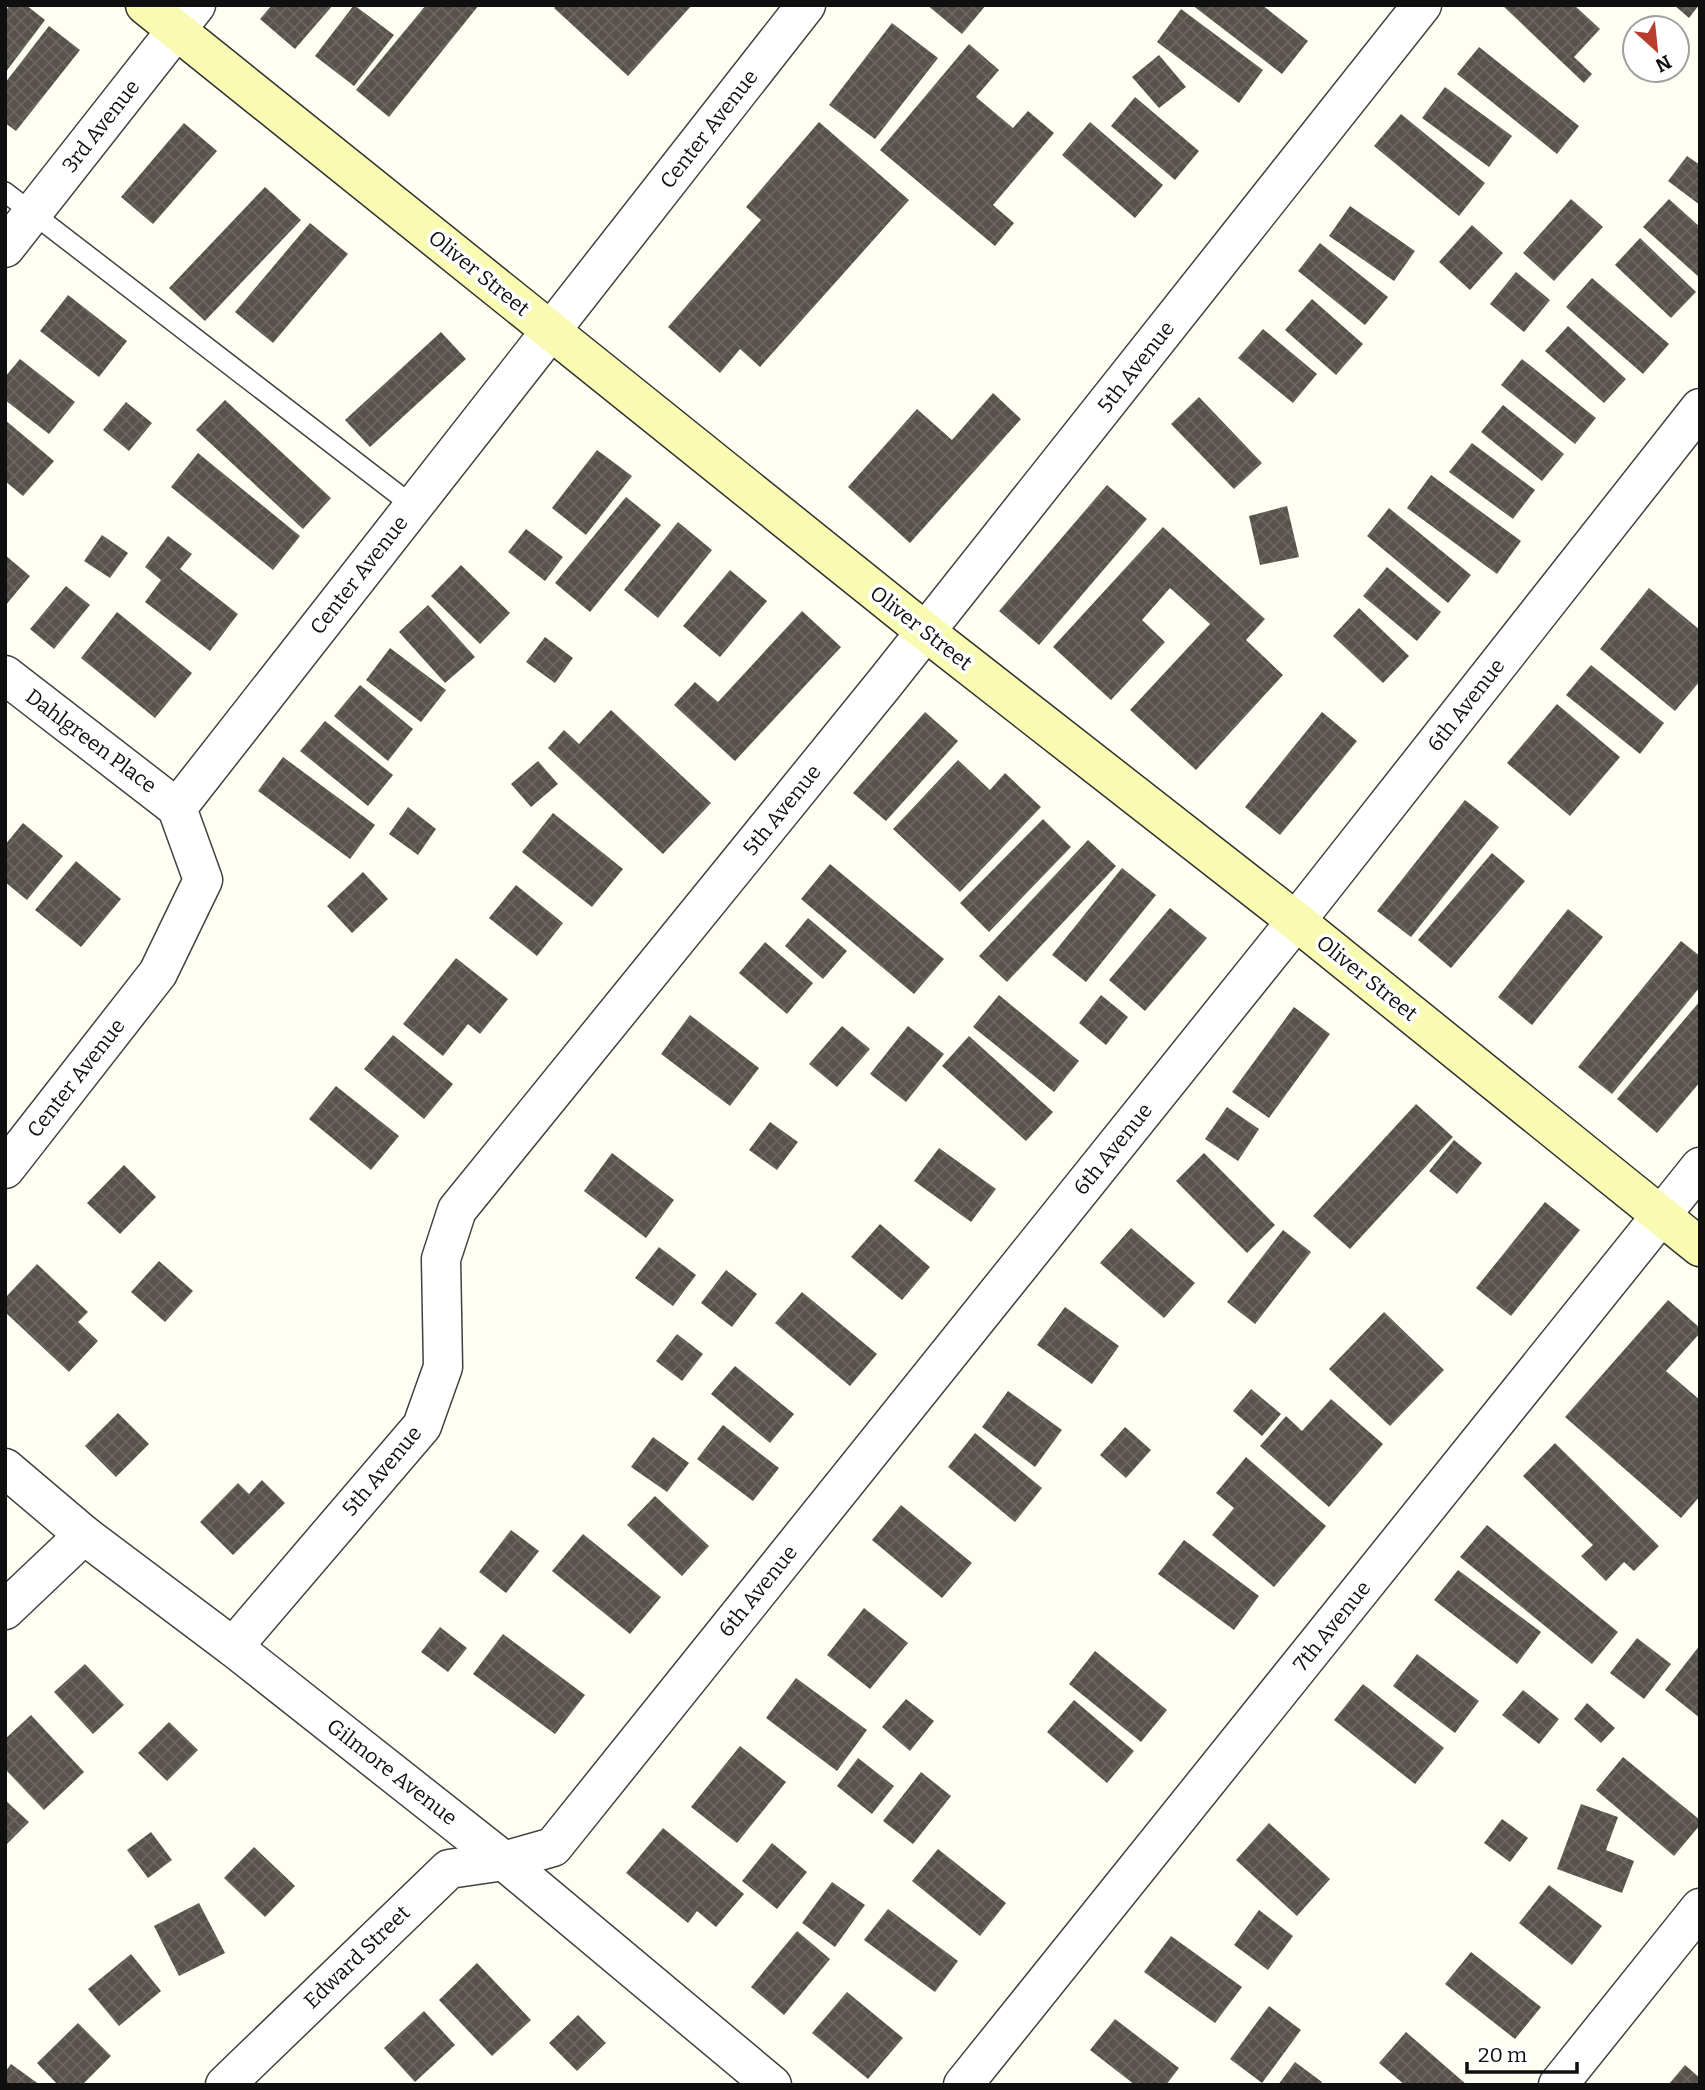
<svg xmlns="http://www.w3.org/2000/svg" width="1705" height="2090" font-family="Bitter,serif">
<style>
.building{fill:url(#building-cross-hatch)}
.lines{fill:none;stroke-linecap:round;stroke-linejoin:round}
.service-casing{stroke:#424242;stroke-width:22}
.minor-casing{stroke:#424242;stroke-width:41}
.secondary-casing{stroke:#313131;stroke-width:41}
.service{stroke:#fff;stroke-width:19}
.minor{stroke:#fff;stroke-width:38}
.secondary{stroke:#f8fbb1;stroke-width:38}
.labels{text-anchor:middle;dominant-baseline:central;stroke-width:7;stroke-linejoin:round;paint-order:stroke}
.street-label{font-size:21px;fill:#0f0f0f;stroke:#fff}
</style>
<defs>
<pattern id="building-cross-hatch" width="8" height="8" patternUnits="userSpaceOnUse" patternTransform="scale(1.75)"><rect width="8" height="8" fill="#58524c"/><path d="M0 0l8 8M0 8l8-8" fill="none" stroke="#6b6661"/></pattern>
</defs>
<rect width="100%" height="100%" fill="#fefef2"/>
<g class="building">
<polygon points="10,5 26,5 45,20 5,73 5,12"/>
<polygon points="272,5 333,5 295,49 260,19"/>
<polygon points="354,5 394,35 354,86 315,56"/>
<polygon points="426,5 479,5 389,117 356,90"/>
<polygon points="557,5 692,5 628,76 554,8"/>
<polygon points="927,5 986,5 962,34"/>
<polygon points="1192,5 1262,5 1308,41 1282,74"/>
<polygon points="1502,5 1574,5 1600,29 1574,57 1592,74 1584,83"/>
<polygon points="1674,5 1699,5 1689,18"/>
<polygon points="1181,9 1263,70 1239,103 1157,42"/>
<polygon points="892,23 938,58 875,139 829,105"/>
<polygon points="49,26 80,50 16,131 5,123 5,83"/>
<polygon points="969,44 999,70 976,97 1013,128 1028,111 1054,133 993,205 1014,223 995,246 880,150"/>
<polygon points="1479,47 1579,126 1557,154 1457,74"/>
<polygon points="1159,55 1186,87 1159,108 1132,77"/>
<polygon points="1445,87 1512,136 1489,167 1422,118"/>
<polygon points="1135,97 1199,151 1175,180 1111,126"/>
<polygon points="1401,114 1485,183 1459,216 1374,146"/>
<polygon points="819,122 909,200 760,367 740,349 720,373 668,327 761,220 746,207"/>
<polygon points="1090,122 1163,185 1135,218 1062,155"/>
<polygon points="184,123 217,151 153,224 121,197"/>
<polygon points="1687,156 1700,165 1700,205 1668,181"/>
<polygon points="265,187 301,220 205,321 169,288"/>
<polygon points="1571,199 1603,227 1554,281 1523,253"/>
<polygon points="1669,199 1700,227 1700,278 1643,227"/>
<polygon points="1350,206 1415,251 1394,281 1329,236"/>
<polygon points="310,223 348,254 273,343 235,312"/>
<polygon points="1472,225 1503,253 1470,290 1439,262"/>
<polygon points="1640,238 1696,292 1671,318 1615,265"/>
<polygon points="1320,243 1388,297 1365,325 1298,271"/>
<polygon points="1516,272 1550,300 1524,332 1490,304"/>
<polygon points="1592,278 1669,344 1643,374 1566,307"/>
<polygon points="68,295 127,341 99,377 40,331"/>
<polygon points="1312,299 1363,344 1336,375 1285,330"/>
<polygon points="1568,326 1626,379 1604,403 1545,351"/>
<polygon points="1263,329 1317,374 1293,403 1238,358"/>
<polygon points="441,332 466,359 370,447 345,420"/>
<polygon points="20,359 75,402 49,434 5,400 5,377"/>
<polygon points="1522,359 1596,418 1575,444 1501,385"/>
<polygon points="993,393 1021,419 910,543 848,487 917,409 952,440"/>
<polygon points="1199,397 1262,463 1234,489 1171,424"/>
<polygon points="225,400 331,498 303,529 196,430"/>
<polygon points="126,402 152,423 129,451 103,430"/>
<polygon points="1503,405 1564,454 1542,481 1481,432"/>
<polygon points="5,420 54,461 23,496 5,481"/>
<polygon points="1472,443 1535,490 1513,519 1449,472"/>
<polygon points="597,450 632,476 586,535 552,508"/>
<polygon points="198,453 300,536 273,570 171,487"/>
<polygon points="1431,475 1521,541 1497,574 1407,508"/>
<polygon points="1107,485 1147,519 1039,645 999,611"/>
<polygon points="626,497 661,525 590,612 555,583"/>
<polygon points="1287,506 1299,557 1260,565 1249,516"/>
<polygon points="1389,508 1471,575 1448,603 1367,536"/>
<polygon points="678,522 712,550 658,618 624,590"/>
<polygon points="1163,527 1265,619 1246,640 1283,675 1196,770 1130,710 1210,624 1170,588 1142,620 1165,642 1111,700 1053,647"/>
<polygon points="526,529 563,557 545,581 508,552"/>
<polygon points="102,535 128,553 110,578 84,561"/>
<polygon points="168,536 192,554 180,569 238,614 210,651 145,602 161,580 145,567"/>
<polygon points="5,555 30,576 5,606"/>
<polygon points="461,565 510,613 480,644 431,596"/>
<polygon points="1387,567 1441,612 1417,641 1363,596"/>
<polygon points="730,570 767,601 720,657 683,626"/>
<polygon points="66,586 90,605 54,649 30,629"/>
<polygon points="1649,588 1700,630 1700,681 1675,711 1600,649"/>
<polygon points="428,605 475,657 445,683 399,632"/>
<polygon points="1359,608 1409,656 1383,683 1333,636"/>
<polygon points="802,611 841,647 735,761 674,705 695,682 718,702"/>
<polygon points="117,612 192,673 155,718 81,658"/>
<polygon points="545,637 573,658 555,683 526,662"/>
<polygon points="390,648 446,690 421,722 366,680"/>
<polygon points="1591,665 1664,723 1640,754 1566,695"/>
<polygon points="360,685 413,729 388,761 334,716"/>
<polygon points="1557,704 1620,757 1570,816 1507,763"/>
<polygon points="611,710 711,803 663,854 548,748 564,730 579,744"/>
<polygon points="925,712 958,741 886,821 853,793"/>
<polygon points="1322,712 1357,741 1280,835 1245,807"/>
<polygon points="325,721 393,775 368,806 300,751"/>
<polygon points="283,757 375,825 350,859 258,791"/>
<polygon points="958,760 990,790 1005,773 1041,807 960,892 893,829"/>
<polygon points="538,761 558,784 531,807 511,784"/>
<polygon points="1465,800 1499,827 1411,937 1377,911"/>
<polygon points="408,807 436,829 418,855 389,834"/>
<polygon points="553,813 623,869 592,907 522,852"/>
<polygon points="1043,819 1071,847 989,932 960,903"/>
<polygon points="23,823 63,856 27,900 5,882 5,845"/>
<polygon points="1088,840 1116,866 1007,982 979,956"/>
<polygon points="1492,853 1525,881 1451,968 1418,940"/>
<polygon points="76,861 121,899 81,947 35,910"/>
<polygon points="830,864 944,959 914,994 801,899"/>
<polygon points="1122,868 1156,895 1086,982 1052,955"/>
<polygon points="363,872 388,899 352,933 327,906"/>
<polygon points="516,885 563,923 537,956 489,918"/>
<polygon points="1170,908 1207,938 1145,1011 1109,980"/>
<polygon points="1568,909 1603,937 1532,1025 1498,997"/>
<polygon points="808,918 847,951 823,979 785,946"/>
<polygon points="1681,941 1700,956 1700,987 1612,1094 1578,1067"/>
<polygon points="765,942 813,983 787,1014 739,973"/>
<polygon points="456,958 508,999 480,1034 468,1024 443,1056 403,1024"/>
<polygon points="999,995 1079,1061 1054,1092 973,1027"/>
<polygon points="1101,995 1128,1017 1106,1045 1079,1023"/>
<polygon points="1700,1001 1700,1082 1657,1133 1617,1099"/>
<polygon points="1294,1007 1330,1034 1269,1118 1232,1092"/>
<polygon points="690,1015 759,1068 730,1106 661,1054"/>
<polygon points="842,1026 870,1049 837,1087 809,1064"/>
<polygon points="908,1026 944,1054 906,1102 870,1074"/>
<polygon points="393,1035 453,1084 424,1119 364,1069"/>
<polygon points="969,1036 1053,1112 1026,1141 942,1066"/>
<polygon points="336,1086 399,1136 371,1170 309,1119"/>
<polygon points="1416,1104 1453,1137 1350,1249 1313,1216"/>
<polygon points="1227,1107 1259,1129 1238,1161 1205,1139"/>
<polygon points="770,1122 798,1142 777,1170 749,1150"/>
<polygon points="1454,1140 1482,1163 1457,1194 1429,1171"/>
<polygon points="939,1148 996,1189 971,1222 914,1181"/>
<polygon points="612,1153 674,1200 646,1238 584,1191"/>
<polygon points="1204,1153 1275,1225 1247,1253 1176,1181"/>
<polygon points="124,1165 156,1197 120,1234 87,1203"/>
<polygon points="1545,1202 1580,1230 1511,1316 1476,1288"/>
<polygon points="880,1224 930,1267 902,1300 851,1257"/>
<polygon points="1131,1228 1195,1283 1164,1318 1100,1263"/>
<polygon points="1283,1230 1311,1252 1255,1324 1227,1302"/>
<polygon points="659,1247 696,1275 673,1306 635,1278"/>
<polygon points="159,1261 193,1291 165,1322 131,1292"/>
<polygon points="37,1264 88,1312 78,1322 98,1341 69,1372 5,1312 5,1298"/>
<polygon points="726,1270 757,1294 732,1327 701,1303"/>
<polygon points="802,1292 877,1354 850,1386 775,1323"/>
<polygon points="1668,1300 1700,1328 1700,1333 1666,1371 1700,1400 1700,1496 1681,1518 1565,1417"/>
<polygon points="1065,1307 1119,1346 1092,1384 1037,1345"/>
<polygon points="1384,1312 1444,1370 1390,1426 1329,1369"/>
<polygon points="677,1334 703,1354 682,1381 656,1361"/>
<polygon points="735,1366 794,1414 770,1443 711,1394"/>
<polygon points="1251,1389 1281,1414 1262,1436 1233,1411"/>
<polygon points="1008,1391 1062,1430 1035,1467 982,1427"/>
<polygon points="1331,1399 1383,1444 1329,1507 1260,1446 1286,1416 1302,1431"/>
<polygon points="118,1413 149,1444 116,1477 85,1446"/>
<polygon points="723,1425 779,1468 753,1501 697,1459"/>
<polygon points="1125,1427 1151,1450 1126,1478 1100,1455"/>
<polygon points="975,1433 1042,1488 1015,1522 948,1467"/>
<polygon points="653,1437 689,1463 667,1492 631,1467"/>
<polygon points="1555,1443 1659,1546 1634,1571 1624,1562 1606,1581 1581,1556 1593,1545 1523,1476"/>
<polygon points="1246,1457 1326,1526 1274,1587 1212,1535 1234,1508 1216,1493"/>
<polygon points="262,1480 285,1503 233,1555 200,1522 238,1483 249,1494"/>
<polygon points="655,1496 709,1546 682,1576 627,1525"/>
<polygon points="901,1505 972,1563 942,1598 872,1540"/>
<polygon points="1487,1525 1618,1632 1592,1664 1460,1557"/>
<polygon points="511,1530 539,1551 506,1593 479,1572"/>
<polygon points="583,1534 661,1597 630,1634 552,1571"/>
<polygon points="1184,1540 1259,1596 1234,1630 1158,1574"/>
<polygon points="1458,1570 1541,1632 1517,1664 1434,1600"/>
<polygon points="864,1608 908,1643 870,1689 827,1655"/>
<polygon points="440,1627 467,1648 448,1672 421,1652"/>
<polygon points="503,1634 585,1695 555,1734 473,1674"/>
<polygon points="1637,1638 1671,1664 1644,1699 1610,1673"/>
<polygon points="1700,1645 1700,1718 1665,1690"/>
<polygon points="1095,1651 1167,1710 1141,1742 1069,1684"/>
<polygon points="1417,1654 1479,1701 1455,1733 1393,1686"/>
<polygon points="85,1664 124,1705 93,1734 54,1692"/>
<polygon points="796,1678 867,1730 837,1771 766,1718"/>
<polygon points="1363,1684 1444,1748 1415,1784 1334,1720"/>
<polygon points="1523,1690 1559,1719 1539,1744 1502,1715"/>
<polygon points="906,1699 934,1721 910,1751 882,1727"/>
<polygon points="1074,1700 1134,1751 1107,1783 1047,1732"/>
<polygon points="1587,1703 1615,1728 1601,1743 1574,1719"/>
<polygon points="31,1715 84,1772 44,1810 5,1769 5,1739"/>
<polygon points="169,1722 198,1750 167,1781 138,1753"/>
<polygon points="740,1746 786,1782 737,1843 691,1807"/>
<polygon points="1623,1757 1700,1820 1700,1825 1674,1856 1596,1790"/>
<polygon points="858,1758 894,1786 872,1814 837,1786"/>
<polygon points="921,1772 951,1796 913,1844 883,1821"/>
<polygon points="5,1800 29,1822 5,1846"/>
<polygon points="1581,1804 1618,1817 1606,1850 1634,1861 1622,1893 1557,1869"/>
<polygon points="1502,1819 1528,1838 1510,1862 1484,1843"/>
<polygon points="1269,1823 1330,1879 1297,1916 1236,1860"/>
<polygon points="663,1828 744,1894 716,1927 697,1911 688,1923 626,1873"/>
<polygon points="151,1832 172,1860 148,1878 127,1850"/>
<polygon points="772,1843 807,1872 777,1909 742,1881"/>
<polygon points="254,1847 295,1886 265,1917 224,1878"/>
<polygon points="938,1849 1006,1903 980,1936 912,1881"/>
<polygon points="832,1882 865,1905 835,1947 802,1923"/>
<polygon points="1549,1885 1602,1926 1572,1965 1519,1923"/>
<polygon points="199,1903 225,1953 179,1976 154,1926"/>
<polygon points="888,1909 958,1961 935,1992 864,1940"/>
<polygon points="1259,1910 1293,1936 1268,1970 1234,1945"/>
<polygon points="797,1931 830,1959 784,2015 751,1987"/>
<polygon points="1171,1936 1242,1987 1215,2023 1144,1972"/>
<polygon points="1471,1952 1541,2007 1515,2039 1445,1984"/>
<polygon points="131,1954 161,1991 119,2026 88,1989"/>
<polygon points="477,1963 531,2020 492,2056 439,2000"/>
<polygon points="847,1992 903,2038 868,2079 812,2033"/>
<polygon points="1269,2006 1301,2030 1262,2083 1230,2059"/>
<polygon points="424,2011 455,2045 415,2082 384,2048"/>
<polygon points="578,2015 606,2043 577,2071 549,2043"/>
<polygon points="1115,2019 1179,2068 1166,2085 1135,2085 1090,2050"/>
<polygon points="78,2023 111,2056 82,2085 58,2085 37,2063"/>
<polygon points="1406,2032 1467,2085 1405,2085 1379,2063"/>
<polygon points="1295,2062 1322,2082 1320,2085 1278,2085"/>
<polygon points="11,2064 40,2085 5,2085 5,2072"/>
<polygon points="1685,2065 1700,2078 1700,2085 1668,2085"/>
</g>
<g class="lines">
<g class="service-casing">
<polyline id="service" points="5,192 413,506"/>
</g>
<g class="minor-casing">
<g id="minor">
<polyline points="5,248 196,5"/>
<polyline points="5,675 177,808"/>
<polyline points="5,1169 158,973 203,880 177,808 806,5"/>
<polyline points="5,1468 84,1535 233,1647 504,1861 772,2085"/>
<polyline points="5,1610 84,1535"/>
<polyline points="233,1647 422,1426 443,1367 441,1259 457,1210 884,684 1422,5"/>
<polyline points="225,2085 449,1869 504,1861 553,1847 1296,921 1700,408"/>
<polyline points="963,2085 1700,1167"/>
<polyline points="1558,2085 1700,1908"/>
</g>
</g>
<g class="secondary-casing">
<polyline id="secondary" points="145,5 926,632 1296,921 1700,1247"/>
</g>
<use href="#service" class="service"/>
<use href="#minor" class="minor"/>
<use href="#secondary" class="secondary"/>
</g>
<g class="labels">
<g class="street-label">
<text transform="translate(101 126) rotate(-52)">3rd Avenue</text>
<text transform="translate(709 129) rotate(-52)">Center Avenue</text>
<text transform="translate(479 273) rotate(39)">Oliver Street</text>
<text transform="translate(1136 367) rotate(-52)">5th Avenue</text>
<text transform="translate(359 575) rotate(-52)">Center Avenue</text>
<text transform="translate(921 628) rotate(38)">Oliver Street</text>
<text transform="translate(1466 705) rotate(-52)">6th Avenue</text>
<text transform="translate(91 741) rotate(37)">Dahlgreen Place</text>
<text transform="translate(782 810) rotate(-51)">5th Avenue</text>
<text transform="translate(1367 978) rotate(39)">Oliver Street</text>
<text transform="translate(76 1078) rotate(-52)">Center Avenue</text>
<text transform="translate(1113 1149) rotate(-51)">6th Avenue</text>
<text transform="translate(382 1471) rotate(-50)">5th Avenue</text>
<text transform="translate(758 1591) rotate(-51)">6th Avenue</text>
<text transform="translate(1332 1626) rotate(-51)">7th Avenue</text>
<text transform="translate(392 1772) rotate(38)">Gilmore Avenue</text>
<text transform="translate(357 1957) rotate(-44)">Edward Street</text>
</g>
</g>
<rect width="1705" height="2090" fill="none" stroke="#0f0f0f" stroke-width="14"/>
<g transform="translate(1656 49) rotate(153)"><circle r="33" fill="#ffffff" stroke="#9f9f9f" stroke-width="2"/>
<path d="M0-5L12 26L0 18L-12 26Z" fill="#ba3c2d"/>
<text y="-10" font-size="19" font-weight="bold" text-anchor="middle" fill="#0f0f0f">N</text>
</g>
<path d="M1467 2062v10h110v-10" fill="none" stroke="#0f0f0f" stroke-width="3.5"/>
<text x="1478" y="2062" font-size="21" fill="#0f0f0f" stroke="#ffffff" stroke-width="5" paint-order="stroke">20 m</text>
</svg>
